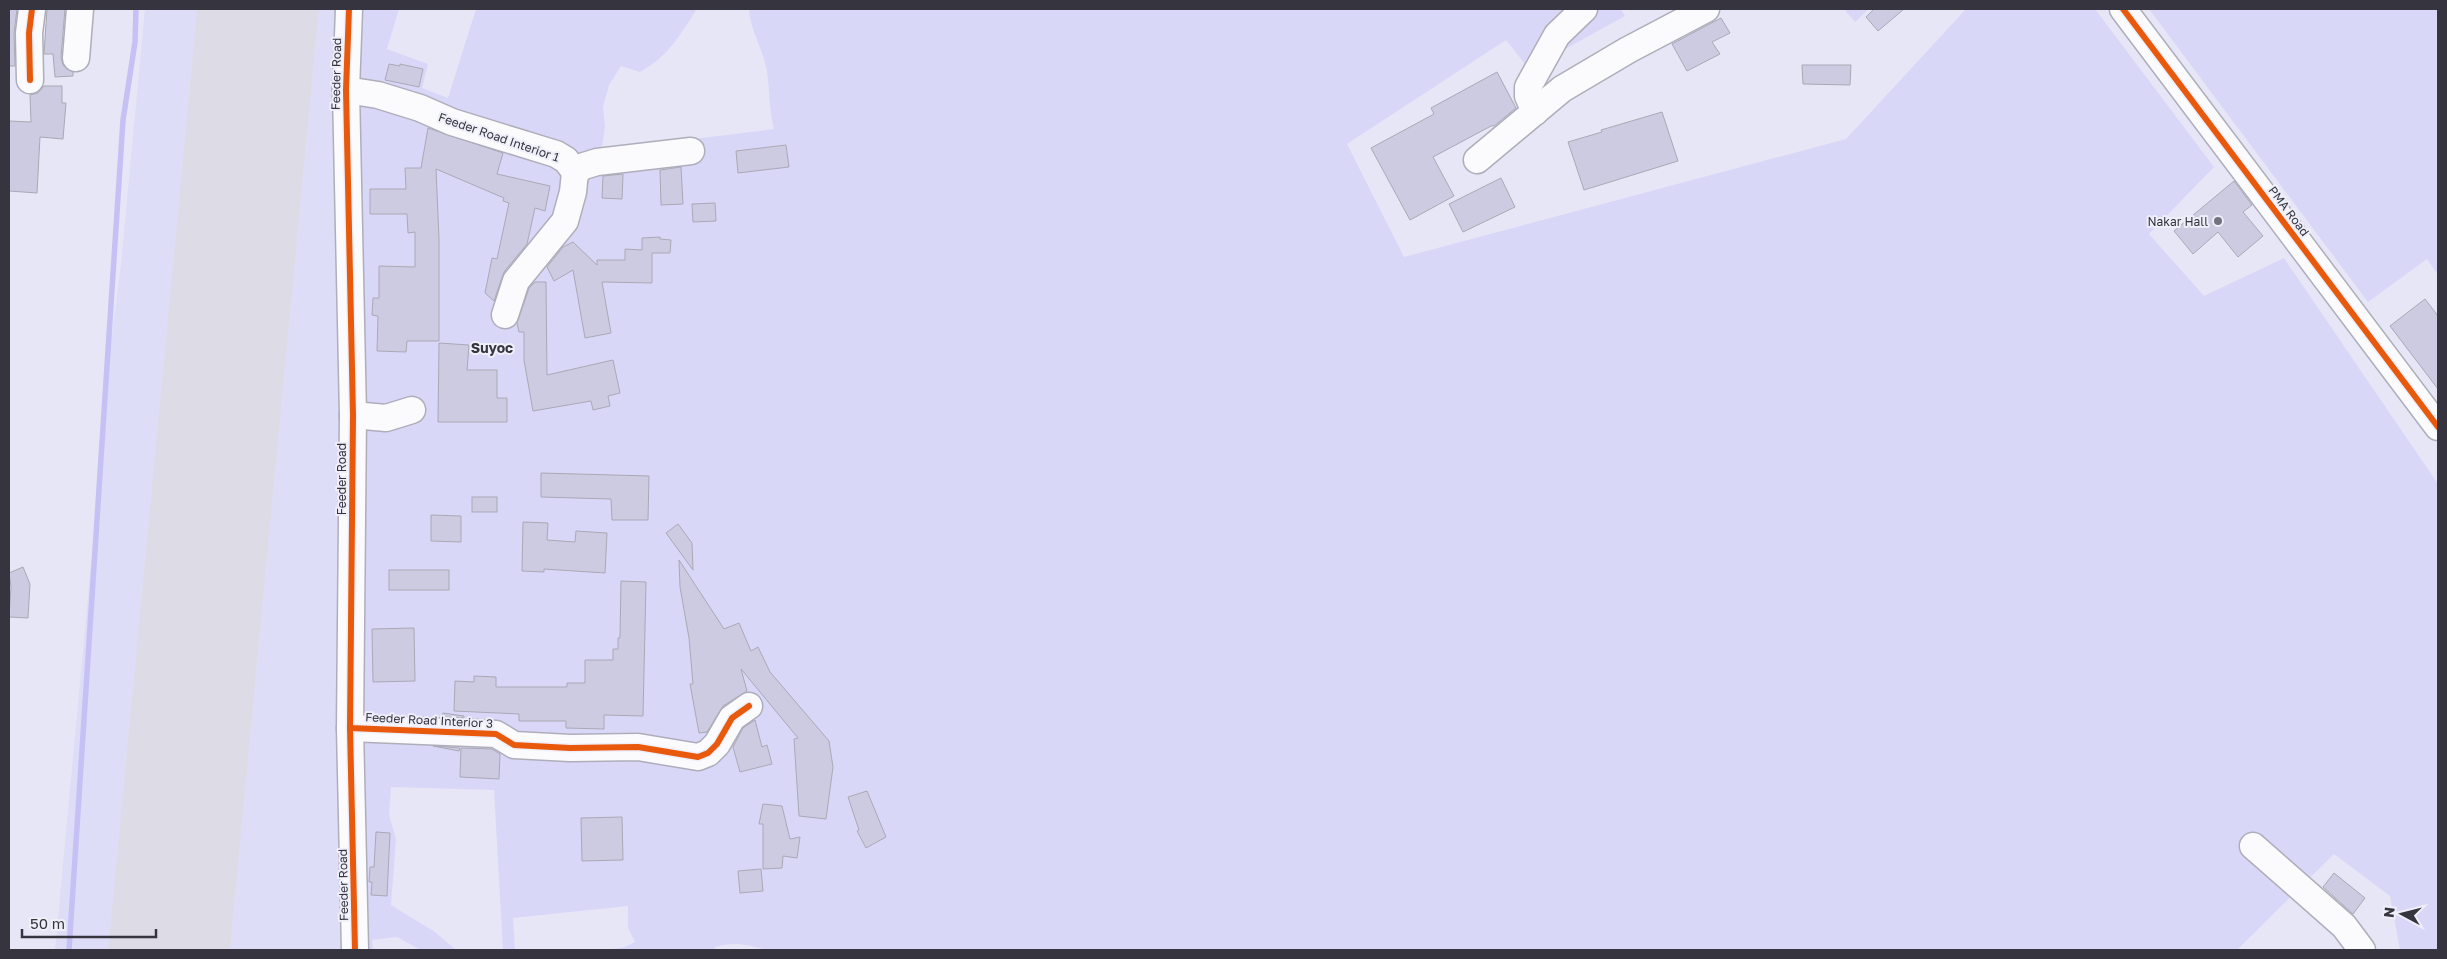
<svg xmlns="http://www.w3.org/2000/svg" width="2447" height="959" font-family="'Golos Text',sans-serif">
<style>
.built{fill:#deddf7}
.green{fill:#d9d7f8}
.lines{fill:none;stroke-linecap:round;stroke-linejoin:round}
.stream{stroke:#c5c1f4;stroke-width:5.5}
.runway{stroke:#dddce6;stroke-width:121}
.building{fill:#cdcbe2;stroke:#a9a9b5}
.minor-casing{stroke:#aeaeba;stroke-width:29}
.minor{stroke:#fbfbfe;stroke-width:26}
.cycleway-casing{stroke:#efeffa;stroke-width:9}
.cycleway{stroke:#e8590c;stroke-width:6}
.poi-dot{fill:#73727f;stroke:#efeffa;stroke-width:2}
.labels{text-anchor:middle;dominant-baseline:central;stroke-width:4;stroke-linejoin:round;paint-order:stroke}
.street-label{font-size:12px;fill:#35343f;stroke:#efeffa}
.poi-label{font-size:12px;fill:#35343f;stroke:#efeffa;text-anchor:end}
.neighbourhood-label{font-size:14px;font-weight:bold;fill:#35343f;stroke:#efeffa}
</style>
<rect width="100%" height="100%" fill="#e7e6f6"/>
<polygon class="built" points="145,9 338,9 339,424 337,500 340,585 342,950 55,950 100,468 106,382 121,264"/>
<g class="green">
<path d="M338,9H399L387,49L428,64L422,88L448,98L476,9H697C679,36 670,55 640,72L621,66L609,85L603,107L605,127L602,147L622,148L774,129C769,110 770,92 767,72C764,50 750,31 749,9H1621L1625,16L1529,69L1506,40L1347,144L1404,257L1846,139L1966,9H2095L2214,167L2149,234L2204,296L2284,258L2438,484V950H2400L2390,896L2334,854L2237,950H767C748,945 735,941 715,947V950H607L625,947L635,942L628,928V906L513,918L515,950H503L494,790L391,787L389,815L396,839L391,905L435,932L456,950H421L397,937L372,940L373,950H342C338,636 338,323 338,9Z"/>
<polygon points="1844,9 1869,9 1855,22"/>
<polygon points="2149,9 2438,9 2438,275 2427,259 2368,302"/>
</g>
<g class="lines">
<polyline class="stream" points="69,950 123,120 135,42 136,9"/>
<polyline class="runway" points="169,950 258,9"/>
</g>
<g class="building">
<polygon points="9,9 17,9 14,33 15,66 9,66"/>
<polygon points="47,9 65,9 61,57 63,65 73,72 73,76 55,77 53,54 44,54"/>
<polygon points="1874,9 1904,9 1878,31 1866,17"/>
<polygon points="1721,18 1730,33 1712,42 1720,54 1687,71 1672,44"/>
<polygon points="389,64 400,66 400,64 423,69 419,87 385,80"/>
<polygon points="1802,65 1851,65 1850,85 1803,84"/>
<polygon points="1497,72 1516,108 1494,126 1491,126 1433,157 1454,196 1410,220 1371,148 1434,114 1431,108"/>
<polygon points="44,86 62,86 62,103 66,103 63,139 40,137 37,193 9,191 9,121 31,122 30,95 38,93"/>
<polygon points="1662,112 1678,161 1584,190 1568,142 1602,132 1601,130"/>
<polygon points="428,128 503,153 497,174 550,186 545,211 535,208 527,244 504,272 494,301 485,293 492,258 497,259 509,203 503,201 504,198 436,169 439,239 439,341 407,341 406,352 377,351 378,316 372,315 373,298 379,298 379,266 415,267 415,232 408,233 407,214 370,214 370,189 406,189 405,168 421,168"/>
<polygon points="786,145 789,167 738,173 736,151"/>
<polygon points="681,167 683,204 661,205 660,170"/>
<polygon points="623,174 622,199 602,198 603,176"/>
<polygon points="1501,178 1515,207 1463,232 1449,204"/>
<polygon points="2234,181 2252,205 2243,212 2263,236 2238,257 2218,232 2193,254 2174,231"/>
<polygon points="715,203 716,221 693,222 692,204"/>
<polygon points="660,237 660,239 671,240 670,253 652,253 652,283 602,282 611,333 585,338 573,270 554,281 547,267 563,247 573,242 597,265 597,260 625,260 625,249 642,250 642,238"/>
<polygon points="535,282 546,282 547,375 613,360 620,393 608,396 610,406 593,410 591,401 533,411 524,360 524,332 519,332 517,323 529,288"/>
<polygon points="2425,299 2438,316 2438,389 2390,326"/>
<polygon points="439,343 469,345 467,370 497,370 497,398 507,398 507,422 438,422"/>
<polygon points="541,473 649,476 648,520 612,520 611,499 541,497"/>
<rect x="472" y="497" width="25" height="15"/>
<polygon points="431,515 461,516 461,542 431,541"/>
<polygon points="523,522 548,523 547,540 575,542 576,531 607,533 605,573 544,569 544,572 522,571"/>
<polygon points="678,524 692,543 693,570 666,533"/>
<polygon points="679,560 724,629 739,623 751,651 758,647 770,672 829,741 833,767 826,819 799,816 794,739 798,738 741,669 747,691 723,706 707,732 699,733 690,684 693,684 689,638 680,587"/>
<polygon points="23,567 30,584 28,618 9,617 11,587 9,573"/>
<rect x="389" y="570" width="60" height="20"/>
<polygon points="621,581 646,582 643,716 604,715 604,729 566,728 566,721 519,721 519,714 454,711 455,681 474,682 474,676 496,677 496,687 567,687 567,683 585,683 585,660 613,660 613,649 618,649 618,638 620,638"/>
<polygon points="414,628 415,681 373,682 372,629"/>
<polygon points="443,713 464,716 464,718 442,717"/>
<polygon points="755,720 762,747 767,745 772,764 740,772 733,747 743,728"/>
<polygon points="433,746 460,748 459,751"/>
<polygon points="461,748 492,749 500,754 499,779 460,777"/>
<polygon points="867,791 886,837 866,848 857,831 859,830 848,797"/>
<polygon points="763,804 782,806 790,839 800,837 797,858 783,856 782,868 763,869 763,824 759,824"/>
<polygon points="622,817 623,860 582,861 581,818"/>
<polygon points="376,832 390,833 387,896 371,895 372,882 369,882 370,867 374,867"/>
<polygon points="761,869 763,891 740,893 738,871"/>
<polygon points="2334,873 2365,898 2353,914 2323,887"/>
</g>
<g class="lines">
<g class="minor-casing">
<g id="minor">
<polyline points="349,9 346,90 353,415 350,728 355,950"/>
<polyline points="2123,9 2438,427"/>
<polyline points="76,58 80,9"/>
<polyline points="30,80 29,33 32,9"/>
<polyline points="346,90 378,95 420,108 452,122 556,154 566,160 575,172 573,192 565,221 516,281 505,315"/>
<polyline points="1535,112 1528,96 1528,87 1557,35 1584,9"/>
<polyline points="1477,160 1562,89 1628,50 1706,9"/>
<polyline points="575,172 584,166 597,162 691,151"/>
<polyline points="353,415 386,418 412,410"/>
<polyline points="350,728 496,734 514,745 570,748 638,747 698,757 708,753 717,744 732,718 749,706"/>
<polyline points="2253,846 2344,926 2362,950"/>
</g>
</g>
<use href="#minor" class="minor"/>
<g class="cycleway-casing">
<g id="cycleway">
<polyline points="349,9 346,90 353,415 350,728 355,950"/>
<polyline points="2123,9 2438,427"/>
<polyline points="30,80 29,33 32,9"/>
<polyline points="350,728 496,734 514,745 570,748 638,747 698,757 708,753 717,744 732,718 749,706"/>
</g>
</g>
<use href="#cycleway" class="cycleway"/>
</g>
<circle class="poi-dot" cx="2218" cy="221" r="5"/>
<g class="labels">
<g class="street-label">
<text transform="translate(336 74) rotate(-89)">Feeder Road</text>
<text transform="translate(499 137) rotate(19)">Feeder Road Interior 1</text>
<text transform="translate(2289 211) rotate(53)">PMA Road</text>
<text transform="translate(341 479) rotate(-90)">Feeder Road</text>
<text transform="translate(429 720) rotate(3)">Feeder Road Interior 3</text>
<text transform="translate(343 885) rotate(-91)">Feeder Road</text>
</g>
<g class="poi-label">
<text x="2208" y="221">Nakar Hall</text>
</g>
<g class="neighbourhood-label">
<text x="492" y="347">Suyoc</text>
</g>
</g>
<rect width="2447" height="959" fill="none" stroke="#35343f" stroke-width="20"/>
<g transform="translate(2402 914) rotate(277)" stroke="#efeffa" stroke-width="4" paint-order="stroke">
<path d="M0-4L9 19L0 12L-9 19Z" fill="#35343f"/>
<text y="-8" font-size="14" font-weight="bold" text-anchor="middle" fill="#35343f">N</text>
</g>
<path d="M22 929v8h134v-8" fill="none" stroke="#35343f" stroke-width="2.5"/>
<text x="30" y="929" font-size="15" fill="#35343f" stroke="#efeffa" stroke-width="4" paint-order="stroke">50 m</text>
</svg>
